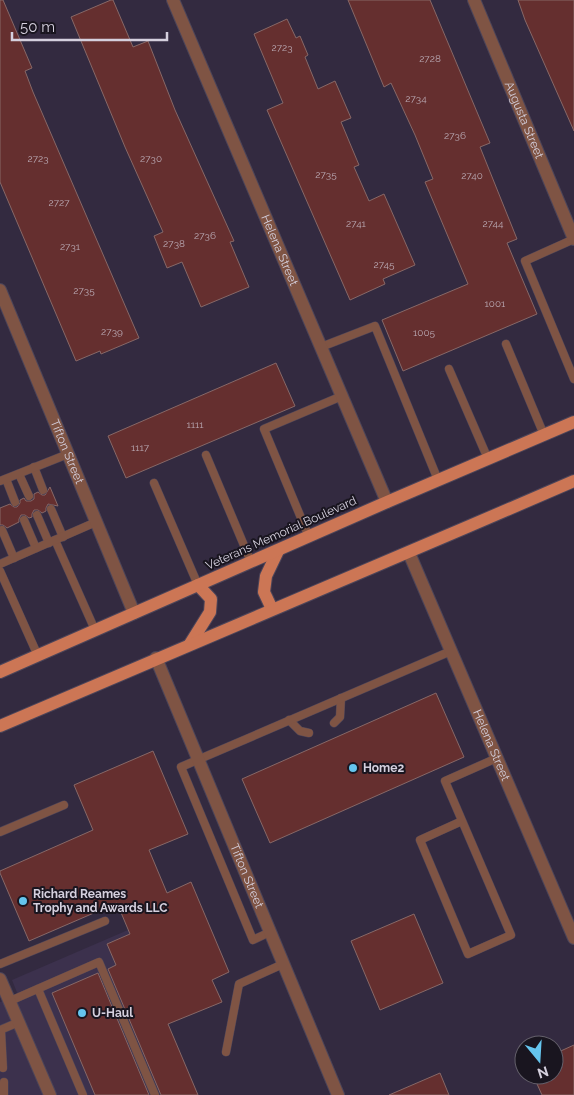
<svg xmlns="http://www.w3.org/2000/svg" width="574" height="1095" font-family="Raleway,sans-serif">
<style>
.built{fill:#3c314d}
.building{fill:#652f2f;stroke:#876867}
.lines{fill:none;stroke-linecap:round;stroke-linejoin:round}
.lane-casing{stroke:#4d4559;stroke-width:9}
.street-casing{stroke:#4d4559;stroke-width:14}
.primary-casing{stroke:#4d4559;stroke-width:14}
.lane{stroke:#7f5444;stroke-width:8}
.street{stroke:#7f5444;stroke-width:12}
.primary{stroke:#cc7655;stroke-width:12}
.poi-dot{fill:#65c5ee;stroke:#19151f;stroke-width:2}
.labels{text-anchor:middle;dominant-baseline:central;stroke-width:4;stroke-linejoin:round;paint-order:stroke}
.number-label{font-size:10px;fill:#b9a8b2}
.street-label{font-size:12px;fill:#d5d0de;stroke:#19151f}
.poi-label{font-size:12px;font-weight:bold;fill:#d5d0de;stroke:#19151f;text-anchor:start}
</style>
<rect width="100%" height="100%" fill="#332a40"/>
<polygon class="built" points="128,930 198,1095 0,1095 0,1002 18,995 12,980"/>
<g class="building">
<polygon points="0,0 3,0 32,68 25,71 33,92 139,338 101,354 100,351 76,361 0,182"/>
<polygon points="111,0 113,0 133,47 148,41 175,110 234,241 230,242 249,287 201,307 182,262 167,268 154,236 163,232 125,147 71,17"/>
<polygon points="348,0 430,0 490,143 480,147 517,239 507,243 537,314 403,371 382,320 468,284 425,182 433,179 415,135 391,83 384,87"/>
<polygon points="518,0 574,0 574,131 525,20"/>
<polygon points="287,19 296,38 300,36 308,55 305,57 318,89 335,81 351,118 341,122 359,165 354,167 369,201 384,194 415,265 383,279 385,284 350,300 267,110 283,103 254,34"/>
<polygon points="276,363 295,406 126,478 108,436"/>
<polygon points="50,487 58,506 48,504 46,508 46,511 42,513 38,510 34,510 32,514 32,517 29,518 25,515 21,515 19,519 19,522 7,528 3,525 0,525 0,508 10,504 14,507 17,507 20,503 20,500 24,498 26,501 31,501 34,499 34,494 38,492 42,495 45,495"/>
<polygon points="436,693 464,757 270,843 242,779"/>
<polygon points="153,751 188,834 149,850 167,893 191,882 229,972 212,980 222,1002 168,1024 198,1095 161,1095 108,969 116,965 107,944 130,934 117,903 29,941 0,873 0,871 93,830 74,785"/>
<polygon points="414,914 443,983 380,1010 351,941"/>
<polygon points="98,973 149,1095 95,1095 52,993"/>
<polygon points="574,1045 574,1095 542,1095 533,1075 554,1075 554,1054"/>
<polygon points="440,1073 449,1095 389,1095"/>
</g>
<g class="lines">
<g class="lane-casing">
<g id="lane">
<polyline points="574,239 525,261 574,379"/>
<polyline points="506,344 544,435"/>
<polyline points="321,347 375,326 438,480"/>
<polyline points="449,369 488,459"/>
<polyline points="206,455 251,562"/>
<polyline points="34,467 43,490"/>
<polyline points="19,474 29,496"/>
<polyline points="6,479 15,502"/>
<polyline points="0,481 68,454"/>
<polyline points="154,483 198,585"/>
<polyline points="51,509 63,537"/>
<polyline points="37,515 49,543"/>
<polyline points="24,520 36,548"/>
<polyline points="2,530 14,558"/>
<polyline points="309,537 264,429 342,396"/>
<polyline points="55,540 95,630"/>
<polyline points="0,564 96,522"/>
<polyline points="0,571 38,656"/>
<polyline points="289,720 300,731 309,733"/>
<polyline points="334,723 340,717 341,698"/>
<polyline points="462,821 420,840 468,954 511,935 445,781 497,758"/>
<polyline points="0,832 64,805"/>
<polyline points="270,932 253,940 181,767 451,651"/>
<polyline points="0,964 105,921"/>
<polyline points="38,989 83,1095"/>
<polyline points="10,1001 99,962 155,1095"/>
<polyline points="0,1030 19,1022"/>
<polyline points="1,1030 3,1068"/>
<polyline points="226,1052 239,984 283,964"/>
<polyline points="4,1082 4,1095"/>
</g>
</g>
<g class="street-casing">
<g id="street">
<path id="s1" d="M173,0L387,502"/>
<path id="s2" d="M474,0L574,239"/>
<path id="s3" d="M0,290L134,613"/>
<path id="s4" d="M409,553L574,938"/>
<path id="s5" d="M156,658L338,1095"/>
<polyline points="0,979 50,1095"/>
</g>
</g>
<g class="primary-casing">
<g id="primary">
<polyline points="272,609 264,592 266,576 278,551"/>
<polyline points="190,644 210,612 211,599 198,585"/>
<polyline points="0,672 387,502 574,422"/>
<path d="M0,726C190,643 383,564 574,481"/>
</g>
</g>
<use href="#lane" class="lane"/>
<use href="#street" class="street"/>
<use href="#primary" class="primary"/>
</g>
<g class="poi-dot">
<circle cx="353" cy="768" r="5"/>
<circle cx="23" cy="901" r="5"/>
<circle cx="82" cy="1013" r="5"/>
</g>
<g class="labels">
<g class="number-label">
<text x="282" y="47">2723</text>
<text x="430" y="58">2728</text>
<text x="416" y="98">2734</text>
<text x="455" y="135">2736</text>
<text x="38" y="158">2723</text>
<text x="151" y="158">2730</text>
<text x="326" y="174">2735</text>
<text x="472" y="175">2740</text>
<text x="59" y="202">2727</text>
<text x="356" y="223">2741</text>
<text x="493" y="223">2744</text>
<text x="205" y="235">2736</text>
<text x="174" y="243">2738</text>
<text x="70" y="246">2731</text>
<text x="384" y="264">2745</text>
<text x="84" y="290">2735</text>
<text x="495" y="303">1001</text>
<text x="112" y="331">2739</text>
<text x="424" y="332">1005</text>
<text x="195" y="424">1111</text>
<text x="140" y="447">1117</text>
</g>
<g class="street-label">
<text stroke="none"><textPath href="#s2" startOffset="130">Augusta Street</textPath></text>
<text stroke="none"><textPath href="#s1" startOffset="272">Helena Street</textPath></text>
<text stroke="none"><textPath href="#s3" startOffset="175">Tifton Street</textPath></text>
<text transform="translate(281 533) rotate(-24)">Veterans Memorial Boulevard</text>
<text stroke="none"><textPath href="#s4" startOffset="209">Helena Street</textPath></text>
<text stroke="none"><textPath href="#s5" startOffset="236">Tifton Street</textPath></text>
</g>
<g class="poi-label">
<text x="363" y="768">Home2</text>
<text x="33" y="894">Richard Reames<tspan x="33" dy="14">Trophy and Awards LLC</tspan></text>
<text x="92" y="1013">U-Haul</text>
</g>
</g>
<g transform="translate(539 1060) rotate(162)"><circle r="24" fill="#19151f" stroke="#64606b"/>
<path d="M0-4L9 19L0 12L-9 19Z" fill="#65c5ee"/>
<text y="-8" font-size="14" font-weight="bold" text-anchor="middle" fill="#d5d0de">N</text>
</g>
<path d="M12 32v8h155v-8" fill="none" stroke="#d5d0de" stroke-width="2.5"/>
<text x="20" y="32" font-size="15" fill="#d5d0de" stroke="#19151f" stroke-width="4" paint-order="stroke">50 m</text>
</svg>
